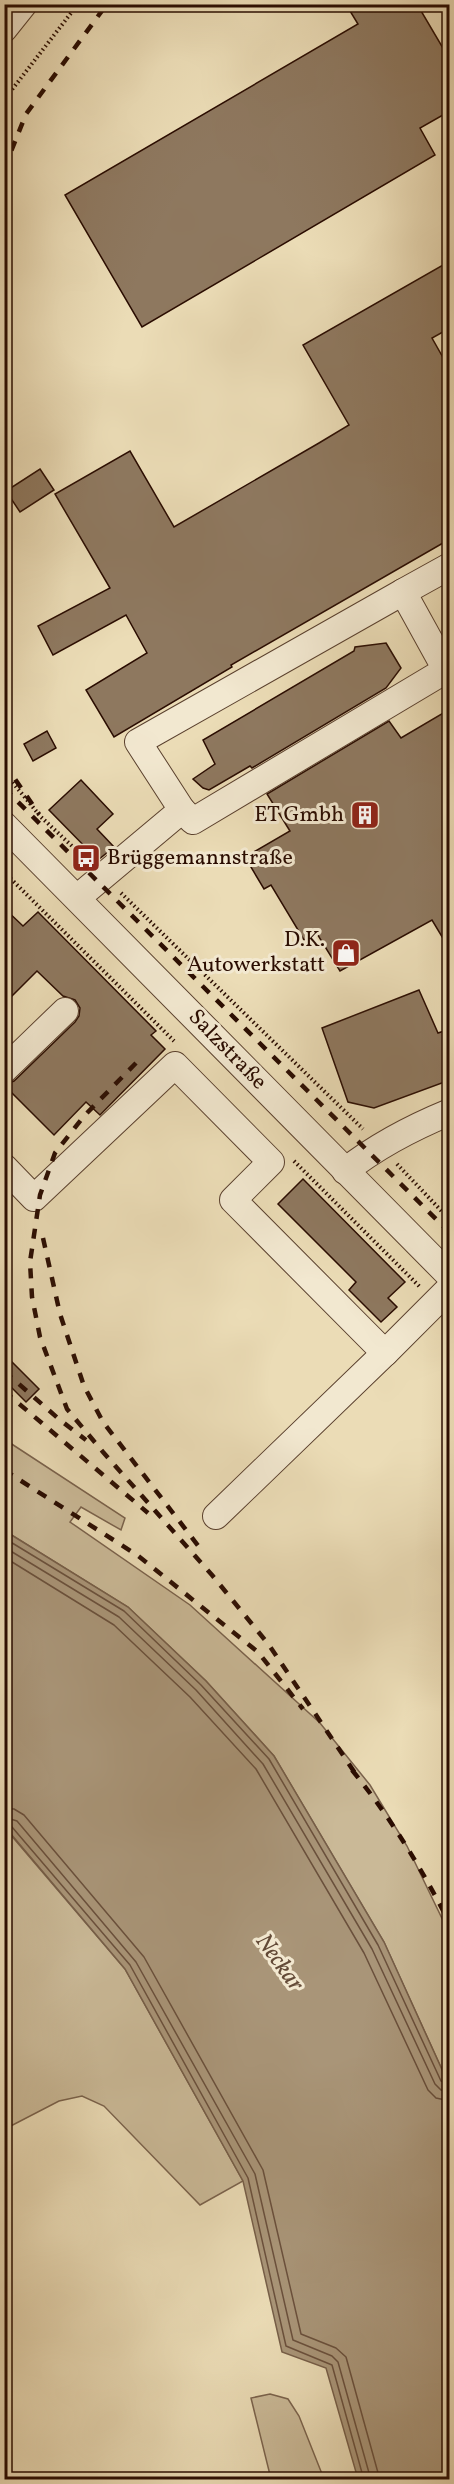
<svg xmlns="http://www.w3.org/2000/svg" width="454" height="2484" font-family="Vollkorn,serif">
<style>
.green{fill:#cab997;stroke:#7a624c;stroke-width:1.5}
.water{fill:#a99578;stroke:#765e48;stroke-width:1.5}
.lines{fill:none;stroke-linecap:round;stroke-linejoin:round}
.shore{stroke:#6a503c;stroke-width:1.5}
.building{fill:#8e785f;stroke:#2a0c01;stroke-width:1.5}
.minor-casing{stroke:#5a402e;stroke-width:28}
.path{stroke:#2a0c01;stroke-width:4;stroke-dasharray:1.5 3;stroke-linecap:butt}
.minor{stroke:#f2e8d0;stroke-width:26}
.rail{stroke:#2a0c01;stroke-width:4.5;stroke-dasharray:10 10;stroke-linecap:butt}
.labels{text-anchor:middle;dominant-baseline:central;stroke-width:6;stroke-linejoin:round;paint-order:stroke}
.poi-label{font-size:22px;fill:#2a0c01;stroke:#f2e8d0;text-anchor:end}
.street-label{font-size:22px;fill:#2a0c01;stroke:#f2e8d0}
.water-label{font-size:24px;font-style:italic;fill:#634a37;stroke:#f2e8d0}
</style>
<rect width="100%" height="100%" fill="#ebdcb6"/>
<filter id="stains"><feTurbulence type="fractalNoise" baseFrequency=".00333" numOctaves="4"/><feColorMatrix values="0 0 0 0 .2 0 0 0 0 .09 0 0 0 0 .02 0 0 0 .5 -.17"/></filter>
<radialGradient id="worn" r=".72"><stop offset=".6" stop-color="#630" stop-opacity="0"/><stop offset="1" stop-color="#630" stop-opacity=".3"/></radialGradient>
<g class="green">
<polygon points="4,1439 125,1518 121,1530 81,1507 70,1522 190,1605 320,1723 370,1785 407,1846 449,1933 449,2085 384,1942 274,1756 206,1681 128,1607 5,1531"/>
<polygon points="4,1827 125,1969 243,2181 200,2205 104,2106 82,2096 59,2101 5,2129"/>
<polygon points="270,2394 288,2399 299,2416 324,2479 271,2479 251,2398"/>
</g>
<polygon class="water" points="5,1531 128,1607 206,1681 274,1756 384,1942 449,2085 449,2479 358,2479 326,2368 282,2352 243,2181 125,1969 5,1827"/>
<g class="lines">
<g class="shore">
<polyline points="4,1538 124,1611 201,1685 269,1759 378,1945 441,2081 450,2085"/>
<polyline points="4,1547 119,1617 196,1690 263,1764 372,1949 435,2084 441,2090 450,2092"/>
<polyline points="4,1557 114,1625 190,1697 256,1769 364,1953 428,2090 436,2098 450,2101"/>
<polyline points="4,1808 14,1809 24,1815 144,1957 263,2170 301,2334 336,2348 346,2357 380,2480"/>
<polyline points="4,1817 17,1821 136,1962 255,2174 293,2340 332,2356 338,2362 371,2480"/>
<polyline points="4,1824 12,1827 130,1965 248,2178 286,2346 332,2365 364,2480"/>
</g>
</g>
<g class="building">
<polygon points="361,4 417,4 450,60 450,111 420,128 435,155 142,327 65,195 358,24 350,11"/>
<polygon points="450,261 450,328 432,338 450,370 450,539 231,665 232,667 114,737 86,690 147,653 126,615 53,655 38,626 110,588 55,494 130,451 174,527 319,443 349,425 303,345"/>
<polygon points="40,469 54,490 20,512 6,491"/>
<polygon points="386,643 401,668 386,688 252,768 250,766 209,790 203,788 193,779 215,764 203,740 354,651 355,647"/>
<polygon points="450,709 450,950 432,920 340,971 316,932 304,940 271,885 264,889 245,857 290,831 267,794 389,721 401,738"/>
<polygon points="47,731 56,748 33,761 24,744"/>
<polygon points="81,780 113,814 97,829 114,847 98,860 49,810"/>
<polygon points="4,908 23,926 38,912 156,1031 151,1035 165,1049 100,1115 86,1102 54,1135 4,1085 14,1081 75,1022 79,1016 80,1008 75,1000 63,996 37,971 4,1004"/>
<polygon points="419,990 438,1033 450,1029 450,1080 374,1108 348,1102 322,1028"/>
<polygon points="303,1179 405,1282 388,1298 397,1307 381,1322 349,1290 356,1282 278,1204"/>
<polygon points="4,1354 39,1389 26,1402 4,1380"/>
</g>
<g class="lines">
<g class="minor-casing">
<g id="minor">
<polyline points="4,29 24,4"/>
<polyline points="182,810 138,742 403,592"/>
<polyline points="4,825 450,1276"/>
<polyline points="77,898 182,810 193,821 446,670 403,592 450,566"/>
<polyline points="4,1070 65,1011"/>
<polyline points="4,1167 34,1198 175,1065 271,1162 233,1200 385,1353 450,1288"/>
<path d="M345,1171C378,1145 411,1128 450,1112"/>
<polyline points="216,1516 385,1353"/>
</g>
</g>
<g class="path">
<polyline points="4,100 78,4"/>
<polyline points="4,772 41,817 88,861"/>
<polyline points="4,872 174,1041"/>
<polyline points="121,893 363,1129"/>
<polyline points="294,1161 420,1287"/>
<polyline points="397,1164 450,1220"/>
</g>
<use href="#minor" class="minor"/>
<g class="rail">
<polyline points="4,169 26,114 107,4"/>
<polyline points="4,763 39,814"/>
<polyline points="4,788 450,1233"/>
<polyline points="136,1063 84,1116 55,1153 40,1195 30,1262 32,1297 40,1337 67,1409 103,1452 212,1575 269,1645 357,1776"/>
<polyline points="43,1238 60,1314 84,1386 103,1422 203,1552"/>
<polyline points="4,1371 60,1420 86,1440"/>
<polyline points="4,1391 148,1513"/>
<polyline points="4,1470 137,1555 258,1652 303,1709"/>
<path d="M352,1770C391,1818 422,1869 450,1924"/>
</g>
</g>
<defs>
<g id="building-square" transform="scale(1.5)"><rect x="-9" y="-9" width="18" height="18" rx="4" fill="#8f2418" stroke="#f2e8d0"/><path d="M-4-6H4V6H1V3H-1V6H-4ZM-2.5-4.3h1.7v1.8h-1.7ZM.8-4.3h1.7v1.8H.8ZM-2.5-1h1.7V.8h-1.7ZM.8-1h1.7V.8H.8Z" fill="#fff"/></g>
<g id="bus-square" transform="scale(1.5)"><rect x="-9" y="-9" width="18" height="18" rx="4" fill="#8f2418" stroke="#f2e8d0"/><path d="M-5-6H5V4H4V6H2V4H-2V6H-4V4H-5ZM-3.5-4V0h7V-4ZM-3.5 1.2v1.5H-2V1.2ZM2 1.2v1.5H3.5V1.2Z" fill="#fff"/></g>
<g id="shop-square" transform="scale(1.5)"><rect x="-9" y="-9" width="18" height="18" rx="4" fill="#8f2418" stroke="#f2e8d0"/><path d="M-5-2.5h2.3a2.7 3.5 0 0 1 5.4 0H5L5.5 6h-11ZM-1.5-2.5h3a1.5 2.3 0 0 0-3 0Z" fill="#fff"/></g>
</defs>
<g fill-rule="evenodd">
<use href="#building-square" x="365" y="815"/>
<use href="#bus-square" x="86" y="858"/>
<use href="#shop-square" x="346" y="953"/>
</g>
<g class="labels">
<g class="poi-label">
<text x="344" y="815">ET Gmbh</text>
<text x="107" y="858" text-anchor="start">Brüggemannstraße</text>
<text x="325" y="940">D.K.<tspan x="325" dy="25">Autowerkstatt</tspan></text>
</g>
<g class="street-label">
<text transform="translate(227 1050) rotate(46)">Salzstraße</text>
</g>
<g class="water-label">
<text transform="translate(279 1963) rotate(54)">Neckar</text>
</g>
</g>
<rect width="454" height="2484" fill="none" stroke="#ebdcb6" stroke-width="24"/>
<rect x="6" y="6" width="442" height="2472" fill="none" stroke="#2a0c01" stroke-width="3"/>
<rect x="12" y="12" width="430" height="2460" fill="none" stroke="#2a0c01" stroke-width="1.5"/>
<rect width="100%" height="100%" filter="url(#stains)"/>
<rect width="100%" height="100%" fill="url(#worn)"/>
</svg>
